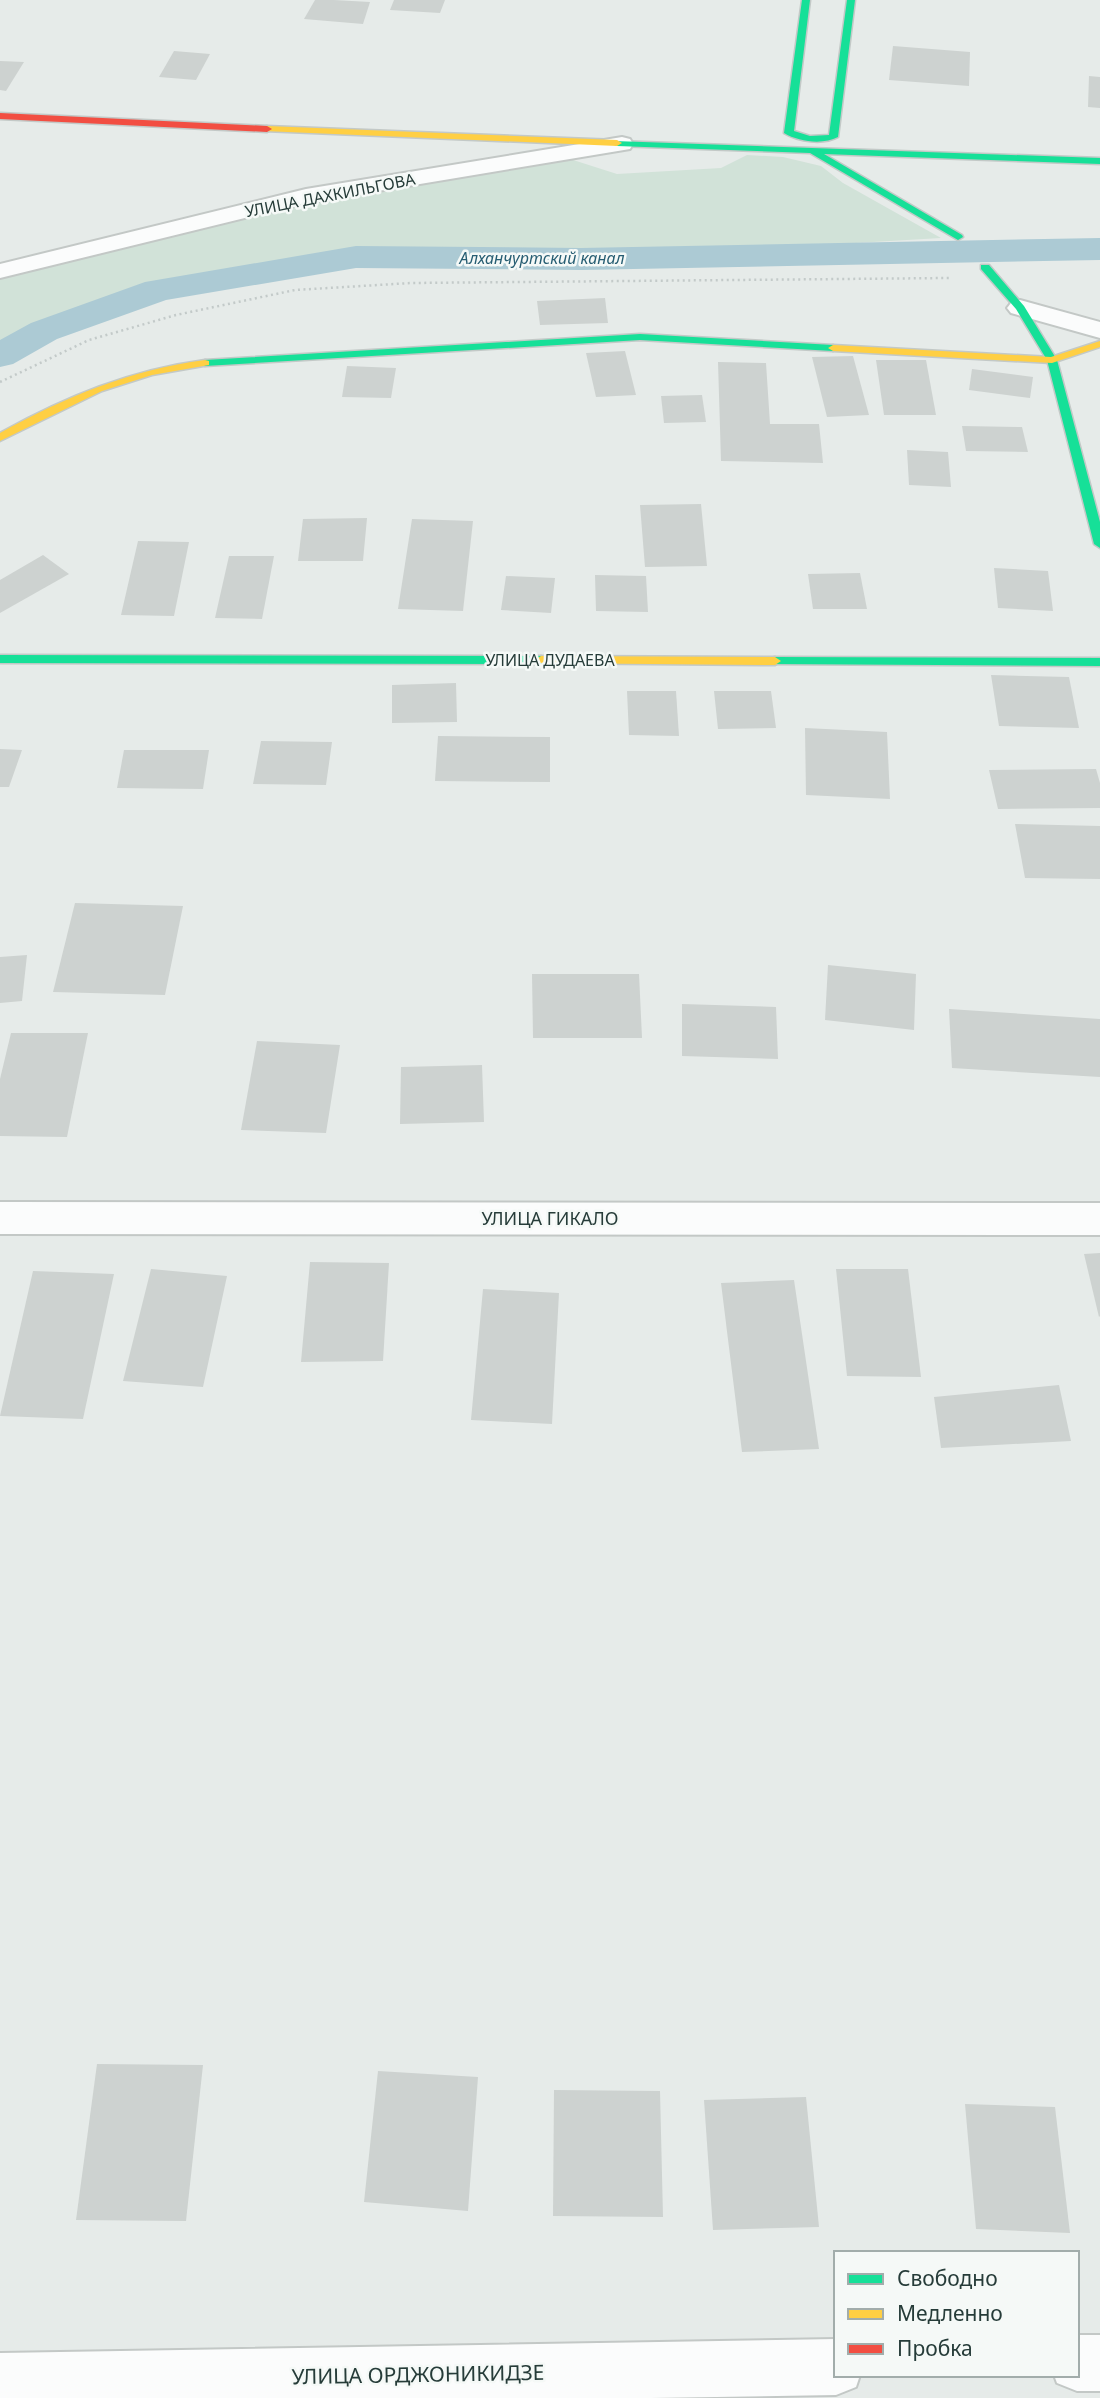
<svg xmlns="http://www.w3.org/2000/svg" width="1100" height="2398" font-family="'Noto Sans',sans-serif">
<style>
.green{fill:#d1e2d8}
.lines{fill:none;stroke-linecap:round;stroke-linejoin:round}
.canal{fill:#accad4;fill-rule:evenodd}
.building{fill:#cdd2d0}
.street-casing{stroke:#c3c8c6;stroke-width:4}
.fast-casing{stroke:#c3c9c7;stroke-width:3}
.slow-casing{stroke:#c3c9c7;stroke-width:3}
.jam-casing{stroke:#c3c9c7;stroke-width:3}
.path{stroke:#c3cac9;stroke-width:2.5;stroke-dasharray:2 3.5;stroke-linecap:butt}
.street{fill:#fbfcfc;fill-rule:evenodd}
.fast{fill:#16e098;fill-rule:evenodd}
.slow{fill:#ffcf43;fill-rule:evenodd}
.jam{fill:#f24e42;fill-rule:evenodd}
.labels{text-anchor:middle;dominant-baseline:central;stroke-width:5;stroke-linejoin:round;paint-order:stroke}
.far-street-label{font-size:16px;fill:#263c39;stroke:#f5f9f7}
.far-water-label{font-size:16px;font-style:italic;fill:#265d72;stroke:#f5f9f7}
.street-label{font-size:18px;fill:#263c39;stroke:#f5f9f7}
.near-street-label{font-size:21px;fill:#263c39;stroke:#f5f9f7}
</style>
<rect width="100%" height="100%" fill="#e6ebe9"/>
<polygon class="green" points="747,155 783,157 821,166 843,183 941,238 581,259 356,257 158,290 44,331 0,356 0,271 306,196 570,159 617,174 721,168"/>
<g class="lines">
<polygon class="canal" points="1100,238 1100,260 581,270 356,268 166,300 57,339 13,364 0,367 0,340 31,323 145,282 356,246 581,248"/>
</g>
<g class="building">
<polygon points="315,0 334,0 370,2 363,24 304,19"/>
<polygon points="394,0 445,0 440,13 390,10"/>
<polygon points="893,46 970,52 969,86 889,80"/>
<polygon points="174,51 210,54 196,80 159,77"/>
<polygon points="0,61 24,62 6,91 0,90"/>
<polygon points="1089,76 1100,77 1100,108 1088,107"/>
<polygon points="605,298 608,323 540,325 537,301"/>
<polygon points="625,351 636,395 596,397 586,353"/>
<polygon points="853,356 869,415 827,417 812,357"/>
<polygon points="876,360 926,360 936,415 884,415"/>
<polygon points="718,362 766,363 770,424 819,424 823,463 721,461"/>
<polygon points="347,366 396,368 391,398 342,397"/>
<polygon points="972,369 1033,377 1030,398 969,390"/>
<polygon points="702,395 706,422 664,423 661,396"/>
<polygon points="962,426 1022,427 1028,452 966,451"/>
<polygon points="907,450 948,452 951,487 909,485"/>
<polygon points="701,504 707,566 645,567 640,505"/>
<polygon points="367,518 363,561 298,561 303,519"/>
<polygon points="412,519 473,521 463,611 398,609"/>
<polygon points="138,541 189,542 174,616 121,615"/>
<polygon points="43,555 69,574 0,613 0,580"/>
<polygon points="229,556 274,556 262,619 215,618"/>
<polygon points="994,568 1048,571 1053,611 998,608"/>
<polygon points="860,573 867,609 813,609 808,574"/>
<polygon points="595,575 646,576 648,612 596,611"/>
<polygon points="506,576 555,578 551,613 501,610"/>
<polygon points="991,675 1069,677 1079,728 999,726"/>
<polygon points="456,683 457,722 392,723 392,685"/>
<polygon points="627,691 676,691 679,736 629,735"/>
<polygon points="714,691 771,691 776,728 718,729"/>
<polygon points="805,728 887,732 890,799 806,795"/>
<polygon points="438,736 550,737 550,782 435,781"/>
<polygon points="261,741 332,742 326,785 253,784"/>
<polygon points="0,749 22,750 9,787 0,787"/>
<polygon points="124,750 209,750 203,789 117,788"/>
<polygon points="1096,769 1100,783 1100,808 998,809 989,770"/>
<polygon points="1015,824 1100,826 1100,879 1025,878"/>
<polygon points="75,903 183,906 165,995 53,992"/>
<polygon points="27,955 22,1001 0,1003 0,957"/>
<polygon points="828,965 916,974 914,1030 825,1020"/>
<polygon points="532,974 639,974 642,1038 533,1038"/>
<polygon points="682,1004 776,1007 778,1059 682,1056"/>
<polygon points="949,1009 1100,1019 1100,1077 952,1068"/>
<polygon points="11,1033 88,1033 67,1137 0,1136 0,1079"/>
<polygon points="257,1041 340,1045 326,1133 241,1130"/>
<polygon points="482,1065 484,1122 400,1124 401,1067"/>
<polygon points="1100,1253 1100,1316 1099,1317 1084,1254"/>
<polygon points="310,1262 389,1263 383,1361 301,1362"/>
<polygon points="151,1269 227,1276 203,1387 123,1381"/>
<polygon points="836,1269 908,1269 921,1377 847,1376"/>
<polygon points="33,1271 114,1274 83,1419 0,1416"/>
<polygon points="794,1280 819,1449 742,1452 721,1283"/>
<polygon points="483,1289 559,1293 552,1424 471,1420"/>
<polygon points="1059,1385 1071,1441 941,1448 934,1397"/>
<polygon points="97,2064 203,2065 186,2221 76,2220"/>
<polygon points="378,2071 478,2077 468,2211 364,2202"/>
<polygon points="554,2090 660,2091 663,2217 553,2216"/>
<polygon points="806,2097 819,2227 713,2230 704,2100"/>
<polygon points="965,2104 1055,2107 1070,2233 976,2229"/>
</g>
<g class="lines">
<g class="street-casing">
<g id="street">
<polygon points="622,137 630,139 633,144 630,149 306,203 0,278 0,264 306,189"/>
<polygon points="1020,300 1100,322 1100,338 1011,313 1007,308 1011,303"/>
<polygon points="0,1202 1100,1203 1100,1235 0,1234"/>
<polygon points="1077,2335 1100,2335 1100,2391 1077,2391 1057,2383 1054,2375 1077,2375"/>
<polygon points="836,2339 836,2375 860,2375 856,2387 836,2395 651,2398 0,2398 0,2353"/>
</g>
</g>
<g class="fast-casing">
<g id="fast">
<path d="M802,0H810L794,131L810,136L829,135L847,0H855L838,137C823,145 799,142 784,133Z"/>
<polygon points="614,141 1100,158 1100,164 824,154 962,235 963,237 958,240 810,153 617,146 614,145"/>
<polygon points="981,265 989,265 1024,306 1057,360 1100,522 1100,548 1094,544 1047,360 1016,309 981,269"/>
<polygon points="640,334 833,345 838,348 833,351 640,340 205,366 200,363 205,360"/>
<polygon points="0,655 541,656 547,660 541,664 0,663"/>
<polygon points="775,657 1100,658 1100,666 771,664 771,658"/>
</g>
</g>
<g class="slow-casing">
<g id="slow">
<polygon points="267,126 617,140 622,143 617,146 264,131 264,127"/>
<polygon points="1100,341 1100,347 1052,363 833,351 828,348 833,345 1051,357"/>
<path d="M205,360L209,361V365L152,375L102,391L0,441V433C65,397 130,370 205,360Z"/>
<polygon points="541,656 775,657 781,661 775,665 537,663 535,660"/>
</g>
</g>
<g class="jam-casing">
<polygon id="jam" points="0,113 267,126 272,129 267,132 0,119"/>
</g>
<polyline class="path" points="0,382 89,340 176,315 295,290 411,283 949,278"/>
<use href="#street" class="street"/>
<use href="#fast" class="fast"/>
<use href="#slow" class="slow"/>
<use href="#jam" class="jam"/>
</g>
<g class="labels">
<g class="far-street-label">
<text transform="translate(330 195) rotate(-11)">УЛИЦА ДАХКИЛЬГОВА</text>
<text x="550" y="660">УЛИЦА ДУДАЕВА</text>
</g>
<g class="far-water-label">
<text x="542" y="258">Алханчуртский канал</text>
</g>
<g class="street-label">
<text x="550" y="1218">УЛИЦА ГИКАЛО</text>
</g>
<g class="near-street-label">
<text transform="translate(418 2374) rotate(-1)">УЛИЦА ОРДЖОНИКИДЗЕ</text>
</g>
</g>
<rect x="834" y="2251" width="245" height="126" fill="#f5f9f7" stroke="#a2adab" stroke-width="2"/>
<rect x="848" y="2274" width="35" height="10" fill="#16e098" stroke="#a2adab" stroke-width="2"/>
<text x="897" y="2286" font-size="21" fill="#263c39">Свободно</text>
<rect x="848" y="2309" width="35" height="10" fill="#ffcf43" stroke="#a2adab" stroke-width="2"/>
<text x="897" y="2321" font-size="21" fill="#263c39">Медленно</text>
<rect x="848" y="2344" width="35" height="10" fill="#f24e42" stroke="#a2adab" stroke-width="2"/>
<text x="897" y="2356" font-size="21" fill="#263c39">Пробка</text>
</svg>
